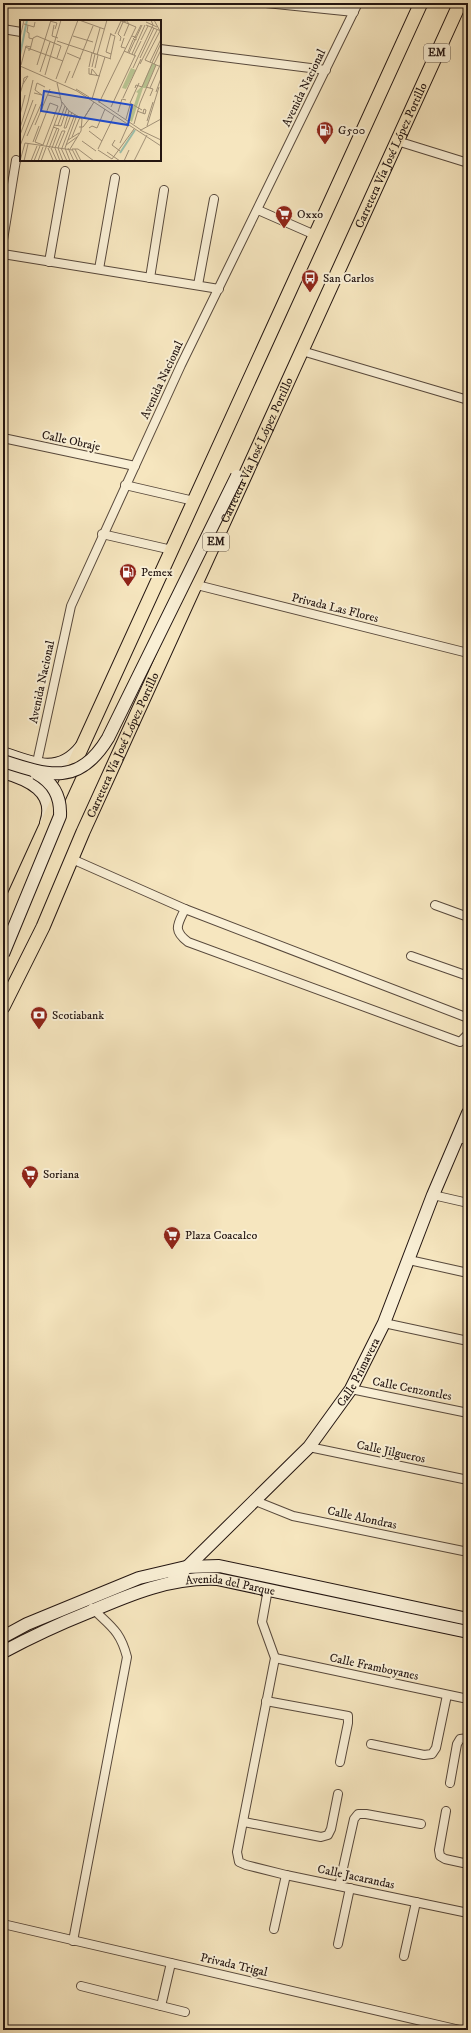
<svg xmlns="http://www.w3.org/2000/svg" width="471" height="2033" font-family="'IM FELL DW Pica',serif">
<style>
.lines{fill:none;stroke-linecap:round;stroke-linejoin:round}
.street-casing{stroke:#58493c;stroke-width:10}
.secondary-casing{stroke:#231511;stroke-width:14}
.primary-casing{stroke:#231511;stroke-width:15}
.street{stroke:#f9efd5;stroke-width:8}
.secondary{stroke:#f9efd5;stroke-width:12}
.primary{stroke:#f6e6bf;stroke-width:13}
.secondary-bridge-casing{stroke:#231511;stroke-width:14;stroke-linecap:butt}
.secondary-bridge{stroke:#f9efd5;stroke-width:12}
.labels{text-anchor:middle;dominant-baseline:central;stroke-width:4;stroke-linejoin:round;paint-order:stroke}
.shield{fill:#f9efd5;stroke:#63564c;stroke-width:1}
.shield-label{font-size:11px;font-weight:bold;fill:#231511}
.street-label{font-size:12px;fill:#231511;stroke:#f9efd5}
.poi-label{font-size:12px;fill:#231511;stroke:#f9efd5;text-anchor:start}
.inset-river{fill:none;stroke:#9dc0ac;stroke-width:2}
.inset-road{fill:none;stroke:#a29279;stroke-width:1}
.view{fill:#1d4ed8;fill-opacity:0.15;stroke:#1d4ed8;stroke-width:2}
.inset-edge{fill:none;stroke:#231511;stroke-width:2}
</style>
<rect width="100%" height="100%" fill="#f6e6bf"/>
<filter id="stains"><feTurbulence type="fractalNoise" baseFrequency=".005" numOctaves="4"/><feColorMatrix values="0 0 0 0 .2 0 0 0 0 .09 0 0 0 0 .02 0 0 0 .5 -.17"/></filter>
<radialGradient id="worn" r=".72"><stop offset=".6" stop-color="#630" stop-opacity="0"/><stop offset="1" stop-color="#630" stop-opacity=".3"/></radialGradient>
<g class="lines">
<g class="street-casing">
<g id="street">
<polyline points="266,3 354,12"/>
<polyline points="3,29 21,32"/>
<polyline points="160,49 326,70"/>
<polyline points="397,141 468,163"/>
<polyline points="258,210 315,235"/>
<polyline points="3,240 16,160"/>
<polyline points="3,254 219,289"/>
<polyline points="49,262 65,171"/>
<polyline points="99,269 115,178"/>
<polyline points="150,278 164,190"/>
<polyline points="198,285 214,199"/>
<polyline points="302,351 468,400"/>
<polyline points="3,438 135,466"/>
<polyline points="125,485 194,501"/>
<polyline points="102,534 172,550"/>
<polyline points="197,585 468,653"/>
<polyline points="36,767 71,606 181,365 358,3"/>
<path d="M72,859L185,909C178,924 172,930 188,942L460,1042L468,1034"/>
<polyline points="435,905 468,917"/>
<polyline points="185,909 468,1018"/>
<polyline points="411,956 468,976"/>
<polyline points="459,1138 468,1140"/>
<polyline points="433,1195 468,1203"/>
<polyline points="409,1260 468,1273"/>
<polyline points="384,1323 468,1341"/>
<polyline points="351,1389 468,1413"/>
<polyline points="309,1447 468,1480"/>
<polyline points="253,1500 293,1516 468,1552"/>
<polyline points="268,1589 262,1622 275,1658 237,1852 239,1862 246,1865 286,1875 468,1913"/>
<polyline points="275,1658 468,1699"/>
<polyline points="266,1701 348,1716 348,1723 340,1762"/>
<polyline points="371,1744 424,1755 432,1754 436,1748 447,1695"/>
<polyline points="450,1783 457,1744 460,1739 468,1738"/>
<polyline points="446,1811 439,1850 440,1856 445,1859 468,1864"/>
<polyline points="244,1822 321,1837 328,1835 331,1829 338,1794"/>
<polyline points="339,1886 354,1819 358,1814 366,1814 421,1824"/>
<polyline points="3,1924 460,2030"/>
<polyline points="274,1929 286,1875"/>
<path d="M73,1941L127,1657C120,1630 110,1626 92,1608"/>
<polyline points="338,1944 350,1888"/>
<polyline points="404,1956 416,1902"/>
<polyline points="81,1986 161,2006 171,1963"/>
<polyline points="161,2006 185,2012"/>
</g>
</g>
<g class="secondary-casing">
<g id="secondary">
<path d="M3,753C32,763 58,776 81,747"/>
<path d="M3,772C27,779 57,791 46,823"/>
<path id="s1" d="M172,1582L309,1447L351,1389L384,1323L433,1195L468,1113"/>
<polyline points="3,1637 27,1624 139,1578 186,1567 219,1566 468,1619"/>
<path id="s2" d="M3,1652C31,1637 59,1624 89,1612C131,1594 171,1577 217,1579L468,1632"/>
</g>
</g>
<g class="primary-casing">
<g id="primary">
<polyline points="3,920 421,3"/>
<path id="s3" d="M3,1007L43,927L83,832L460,3"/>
</g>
</g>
<use href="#street" class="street"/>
<use href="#secondary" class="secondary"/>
<use href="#primary" class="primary"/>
<g class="secondary-bridge-casing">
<g id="secondary-bridge">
<path d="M3,761C49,776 79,786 108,738L237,476"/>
<path d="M3,954L60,816C61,797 54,783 36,773"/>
</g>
</g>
<use href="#secondary-bridge" class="secondary-bridge"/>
</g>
<defs>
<g id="fuel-pin" transform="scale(0.9)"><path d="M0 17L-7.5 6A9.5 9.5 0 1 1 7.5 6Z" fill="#8f2418" stroke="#f9efd5"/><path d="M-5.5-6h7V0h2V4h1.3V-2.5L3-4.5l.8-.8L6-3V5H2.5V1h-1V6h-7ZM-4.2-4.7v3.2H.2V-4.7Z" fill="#fff"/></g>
<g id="supermarket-pin" transform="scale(0.9)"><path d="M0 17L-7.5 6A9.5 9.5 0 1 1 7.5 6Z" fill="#8f2418" stroke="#f9efd5"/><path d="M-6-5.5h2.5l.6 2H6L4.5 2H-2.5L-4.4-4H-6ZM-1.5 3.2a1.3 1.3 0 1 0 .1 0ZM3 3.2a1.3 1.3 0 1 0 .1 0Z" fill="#fff"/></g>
<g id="bus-pin" transform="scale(0.9)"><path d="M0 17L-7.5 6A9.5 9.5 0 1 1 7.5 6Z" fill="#8f2418" stroke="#f9efd5"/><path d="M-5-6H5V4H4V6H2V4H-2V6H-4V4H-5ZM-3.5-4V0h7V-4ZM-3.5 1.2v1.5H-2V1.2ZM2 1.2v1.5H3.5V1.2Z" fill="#fff"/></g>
<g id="bank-pin" transform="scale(0.9)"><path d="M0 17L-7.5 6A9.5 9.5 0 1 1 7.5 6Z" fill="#8f2418" stroke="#f9efd5"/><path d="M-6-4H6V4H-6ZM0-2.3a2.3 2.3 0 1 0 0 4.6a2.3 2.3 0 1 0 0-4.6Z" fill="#fff"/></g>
</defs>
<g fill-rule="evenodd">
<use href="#fuel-pin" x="325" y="130"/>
<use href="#supermarket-pin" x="284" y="214"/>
<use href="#bus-pin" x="310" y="278"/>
<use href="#fuel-pin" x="128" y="572"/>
<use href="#bank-pin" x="39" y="1015"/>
<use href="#supermarket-pin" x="30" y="1174"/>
<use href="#supermarket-pin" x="172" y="1235"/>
</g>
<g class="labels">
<g class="shield">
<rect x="424" y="44" width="26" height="18" rx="3"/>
<rect x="203" y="533" width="26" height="18" rx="3"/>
</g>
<g class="shield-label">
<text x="437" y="53">EM</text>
<text x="216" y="542">EM</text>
</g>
<g class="street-label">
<text transform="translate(304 88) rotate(-64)">Avenida Nacional</text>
<text stroke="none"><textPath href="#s3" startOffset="936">Carretera Vía José López Portillo</textPath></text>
<text transform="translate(162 380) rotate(-65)">Avenida Nacional</text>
<text transform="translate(71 441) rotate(12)">Calle Obraje</text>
<text stroke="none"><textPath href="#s3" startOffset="612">Carretera Vía José López Portillo</textPath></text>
<text transform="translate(335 608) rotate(14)">Privada Las Flores</text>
<text transform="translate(42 682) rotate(-78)">Avenida Nacional</text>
<text stroke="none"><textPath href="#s3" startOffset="288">Carretera Vía José López Portillo</textPath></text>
<text stroke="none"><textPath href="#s1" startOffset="282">Calle Primavera</textPath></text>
<text transform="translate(412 1389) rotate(11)">Calle Cenzontles</text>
<text transform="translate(391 1452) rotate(12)">Calle Jilgueros</text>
<text transform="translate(362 1518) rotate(12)">Calle Alondras</text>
<text stroke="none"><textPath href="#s2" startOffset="242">Avenida del Parque</textPath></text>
<text transform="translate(374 1667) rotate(12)">Calle Framboyanes</text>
<text transform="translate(356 1877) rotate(12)">Calle Jacarandas</text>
<text transform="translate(234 1965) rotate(13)">Privada Trigal</text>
</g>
<g class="poi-label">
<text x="338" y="130">G500</text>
<text x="297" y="214">Oxxo</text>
<text x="323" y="278">San Carlos</text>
<text x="141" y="572">Pemex</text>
<text x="52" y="1015">Scotiabank</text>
<text x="43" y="1174">Soriana</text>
<text x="185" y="1235">Plaza Coacalco</text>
</g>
</g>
<g transform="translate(20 20)">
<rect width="141" height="141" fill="#f6e6bf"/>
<path d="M132,43L136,45L126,68H123L112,102L109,100L118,73L116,72L122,66ZM111,48L116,50L106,69L102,68Z" fill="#bac694"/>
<path class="inset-river" d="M0,35L7,0M100,133L115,110"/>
<path class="inset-road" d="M59,0L84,9M30,1L37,3L35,9M126,2L137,7M4,4L14,7L15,2M8,5L7,12L9,13V18L13,19M34,5L32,16L38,18M126,5L141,11M91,13L86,32L91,34M90,14L95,16L90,39M95,14L101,1M53,16L73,22M104,16L109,4L106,0M112,16L115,17L116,18V20L113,19L115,17L121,5M0,18L4,0M104,18L101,27L105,28M116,18L122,5M121,20L128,6M37,21L91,39M100,21L101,17L98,14L103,2L106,1M5,27L43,41M8,30H10L13,18L17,16L41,26L37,38M104,31L116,36M108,32L113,20M47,33L61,39M109,33L115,20M73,34L80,8M112,34L125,5M77,35L87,0M114,35L121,21M118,37L133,5L131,0M120,38L134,8M125,40L140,11L134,0M125,40L141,47M130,42L141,19M132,43L141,23M120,44L137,10M134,44L141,30M1,45L6,26L11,27M17,45L31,0M0,46L57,71L141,126M69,47L72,33M72,47L75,34M69,48V54L80,56M75,48L78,35M113,48L118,37M20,52L30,22M25,55L41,0M71,55L72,49L77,55M52,58L73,6M36,59L58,0M45,63L50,51M119,63L110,83L122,90M126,67L133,69L130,76M115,68L116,65L122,67L132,44M130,68L141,43M56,69L69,77M15,70L17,63L25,67M136,72L141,58M14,73L22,75L15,70M0,74L3,64L4,58L8,56L3,64M28,75L41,78M103,78L121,39M72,79L85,37M78,81L121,110L141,99M8,82L13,60M42,82L49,91L62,99L61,111L50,129M30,83L38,86L23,125L15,122ZM79,83L116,7L99,0M71,87L64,98L74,82M91,87L115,36M49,91L44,108H46L52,92M117,91L125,94L126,90L124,89L123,93M98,92L102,79L106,80M0,95L5,75M106,99L110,85M109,100L113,86M127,101L133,82M114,104L120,83L136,45M15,105L30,69M34,105L41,106L47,88M38,105L45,86M127,106L139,67M59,107H63L70,98M0,108L8,82M69,108L72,106L77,108L85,89M120,110L141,120M69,111L82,121M0,115L13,80M7,116L22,82M52,117L60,97M48,120L59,113M95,120L92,125L100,131M62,121L76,131M13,122L19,106M100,123L108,105M46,125L57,117M0,126L16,84M28,128L33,140M29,128L37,108M31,128L37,141M32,128L39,109L33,107M35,128L42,111H45L38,128L43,141M35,128L40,141M41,128L47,141M42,128L55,94M48,128L54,141M52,129H58L74,141M52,129L58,141M55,129L61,141M78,129L94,96M78,130L92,139M87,132L100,141M92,139L114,109M0,141L5,123L52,130M4,141L8,124M11,141L17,126M14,141L20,126M18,141L23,127M21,141L42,84L37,63M50,141L45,128L57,95M104,141L109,130M114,141L127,115"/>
<path class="view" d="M24,71L112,85L108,105L21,91Z"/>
<rect width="141" height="141" class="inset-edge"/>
</g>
<rect width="471" height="2033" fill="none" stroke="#f6e6bf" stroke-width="16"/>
<rect x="4" y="4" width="463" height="2025" fill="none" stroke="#231511" stroke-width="2"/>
<rect x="8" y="8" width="455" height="2017" fill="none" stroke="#231511"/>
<rect width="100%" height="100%" filter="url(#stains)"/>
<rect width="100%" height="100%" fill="url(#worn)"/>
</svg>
